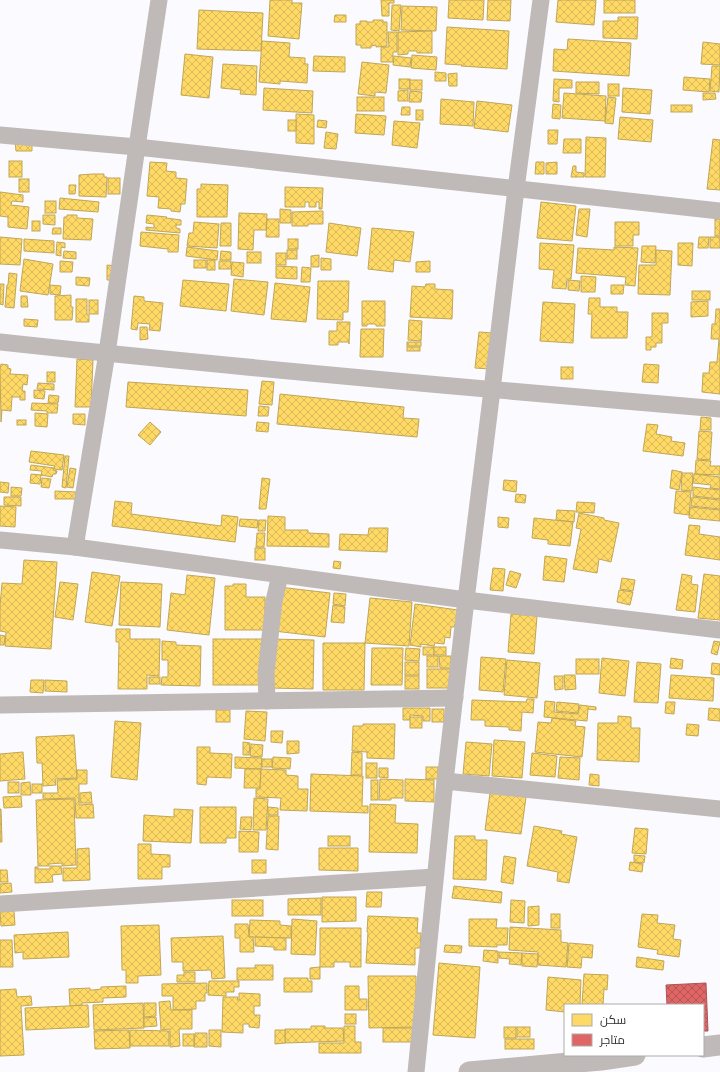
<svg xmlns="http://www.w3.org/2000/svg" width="720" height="1072" font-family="'Exo 2',Cairo,sans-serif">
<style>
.homes{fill:url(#homes-cross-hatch);stroke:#c0a656}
.shops{fill:url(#shops-cross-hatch);stroke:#ab5556}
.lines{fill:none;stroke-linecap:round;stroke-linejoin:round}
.minor{stroke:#bfb9b8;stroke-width:17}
.tertiary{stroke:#bfb9b8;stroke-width:21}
</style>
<defs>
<pattern id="homes-cross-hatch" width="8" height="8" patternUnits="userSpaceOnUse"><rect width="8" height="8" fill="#ffd966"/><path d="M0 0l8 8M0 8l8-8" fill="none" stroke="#dbbb59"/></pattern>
<pattern id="shops-cross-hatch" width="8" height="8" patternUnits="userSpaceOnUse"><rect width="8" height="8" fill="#e06666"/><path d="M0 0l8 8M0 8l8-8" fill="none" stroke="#b65455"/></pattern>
</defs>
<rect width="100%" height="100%" fill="#fbfafe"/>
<g class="homes">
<polygon points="270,0 292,0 292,3 302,3 299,39 268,36"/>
<polygon points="381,0 394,0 394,3 389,3 389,16 382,16"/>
<polygon points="449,0 484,0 483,20 448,18"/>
<polygon points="488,0 511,0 510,21 487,20"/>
<polygon points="558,0 596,0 594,25 556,22"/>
<rect x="604" y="0" width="31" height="13"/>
<polygon points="392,5 401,5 399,31 391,30"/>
<polygon points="402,6 437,7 436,31 401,30"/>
<polygon points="199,10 263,13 261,51 197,49"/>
<polygon points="335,15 346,15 346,22 334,22"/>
<polygon points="618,17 638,17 637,39 603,38 603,21 618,21"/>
<polygon points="373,20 383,20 383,22 387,22 387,46 376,47 376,45 371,46 371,48 361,48 361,45 356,45 356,24 360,24 360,21 367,21 367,22 373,22"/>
<polygon points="447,27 509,31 507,69 461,66 462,65 445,64"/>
<polygon points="432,31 432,53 417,53 417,51 408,51 408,54 398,55 398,32"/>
<polygon points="388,32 397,32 397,52 393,52 393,62 381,62 381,47 389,47"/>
<polygon points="568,39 631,43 629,76 553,71 554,49 567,50"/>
<polygon points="262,41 290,43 289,57 305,58 305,64 308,64 307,83 280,81 280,84 259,82"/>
<polygon points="703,42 720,44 720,65 701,64"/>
<polygon points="185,54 213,57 209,98 181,95"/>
<polygon points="412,55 437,57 436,70 411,68"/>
<polygon points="314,56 345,57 345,72 313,71"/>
<polygon points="394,56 411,58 410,67 393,65"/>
<polygon points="362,62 389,65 386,93 375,92 375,96 358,94"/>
<polygon points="223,64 257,66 256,95 240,94 241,90 221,88"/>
<polygon points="712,66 720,66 719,92 710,91"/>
<polygon points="435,72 446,73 446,81 435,81"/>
<polygon points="457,73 457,86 449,86 448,74"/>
<polygon points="684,77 710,79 709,92 683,90"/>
<rect x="399" y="79" width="11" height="10"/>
<polygon points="554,79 572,80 572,88 559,88 559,102 553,101"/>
<rect x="410" y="80" width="12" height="10"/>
<polygon points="576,82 599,82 599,94 576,93"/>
<rect x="608" y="84" width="11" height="12"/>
<polygon points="264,88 313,91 312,113 263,110"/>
<polygon points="623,88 652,90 650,114 622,112"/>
<polygon points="408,90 408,101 398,101 398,91"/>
<polygon points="410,91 422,92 421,102 409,102"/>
<polygon points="564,93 606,96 605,121 562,118"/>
<polygon points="703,93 715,93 716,99 703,100"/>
<rect x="357" y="97" width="27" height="14"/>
<polygon points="608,97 616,98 613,124 605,123"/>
<polygon points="441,99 474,102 473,126 440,124"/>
<polygon points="477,101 512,105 508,132 474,128"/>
<polygon points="553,104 561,105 560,119 552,118"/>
<rect x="671" y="105" width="21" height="7"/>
<polygon points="402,107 410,107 410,115 401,115"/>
<rect x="416" y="110" width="7" height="10"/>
<polygon points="296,114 314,115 314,144 296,143"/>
<polygon points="356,114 386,116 384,135 355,133"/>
<polygon points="620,117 653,120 651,142 618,139"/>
<rect x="288" y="120" width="8" height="11"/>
<polygon points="318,120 327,121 326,128 317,127"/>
<polygon points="394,121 420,123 417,148 392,145"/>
<polygon points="548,130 558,130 557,144 548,144"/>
<polygon points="326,132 338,134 336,149 324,148"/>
<polygon points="586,137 606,138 605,177 585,177"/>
<polygon points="564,139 581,139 581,153 563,153"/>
<polygon points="713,139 720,140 720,190 707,189"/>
<polygon points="15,140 32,140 32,151 16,151"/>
<rect x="9" y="161" width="13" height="16"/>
<polygon points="150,162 167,163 166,171 176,172 176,178 187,179 185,204 181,204 180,212 171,211 171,209 158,208 159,197 147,196"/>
<polygon points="536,162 544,162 544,174 535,174"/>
<polygon points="557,162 557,174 546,174 546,163"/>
<polygon points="573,166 576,166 576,172 584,173 584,177 571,177"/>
<polygon points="93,174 104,174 104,177 107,177 106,197 79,196 79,175"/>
<rect x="108" y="178" width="12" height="16"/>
<rect x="19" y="179" width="10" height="13"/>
<polygon points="201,184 228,185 227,217 197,217 197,189 201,189"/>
<polygon points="69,185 76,185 75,194 69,194"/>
<polygon points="285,187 323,188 322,209 319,209 319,202 316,202 316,207 309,207 309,202 305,202 305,207 285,207"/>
<polygon points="0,192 23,195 23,202 12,201 11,205 29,207 27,229 8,227 8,217 0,216"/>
<polygon points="60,198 99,202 98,212 59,209"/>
<rect x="45" y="201" width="11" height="12"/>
<polygon points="541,202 576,206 572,241 537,238"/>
<polygon points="280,209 291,210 291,223 280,223"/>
<polygon points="579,209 590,209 587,237 576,235"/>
<polygon points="323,211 323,224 308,224 308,226 292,226 292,212"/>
<polygon points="239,213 267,214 266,230 254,230 253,250 238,249"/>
<polygon points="43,215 55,215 55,225 43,224"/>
<polygon points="67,215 77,215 77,218 93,219 91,240 63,239 64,217 67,217"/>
<polygon points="147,215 167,217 166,218 181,220 181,225 176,225 176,228 180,229 180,233 146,230 146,227 154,228 154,224 146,223"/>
<polygon points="267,219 279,219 279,237 266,237"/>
<rect x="715" y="219" width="5" height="17"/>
<rect x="32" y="221" width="8" height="10"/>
<polygon points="194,222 219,224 217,248 187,246 189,233 193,233"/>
<polygon points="615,222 639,222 639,235 633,235 633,246 615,246"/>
<polygon points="221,223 231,223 231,246 220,246"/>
<polygon points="329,223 361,228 357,256 326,252"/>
<polygon points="53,228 61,228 61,234 52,234"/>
<polygon points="372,228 414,232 410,262 394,260 393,272 368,269"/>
<polygon points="141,232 179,235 178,252 168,252 168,249 140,246"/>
<polygon points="0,237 22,239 20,265 0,264"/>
<polygon points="699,237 709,237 708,248 698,248"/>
<rect x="710" y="237" width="10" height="11"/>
<polygon points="24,239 54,241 54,253 24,251"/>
<rect x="288" y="239" width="10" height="10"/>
<polygon points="57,242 65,243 65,248 61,247 61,256 56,255"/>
<polygon points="540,243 574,245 571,279 567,279 566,289 552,288 554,270 539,269"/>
<polygon points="678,243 693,243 692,266 678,265"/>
<polygon points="642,246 656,246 655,263 641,262"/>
<polygon points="187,247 218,251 217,260 186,256"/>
<polygon points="614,247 638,248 635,286 625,285 626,277 576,273 578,248 614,250"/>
<rect x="287" y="250" width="10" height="9"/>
<polygon points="656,250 672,251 670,295 638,294 639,265 656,265"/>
<polygon points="64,251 76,252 76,259 63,258"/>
<polygon points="221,251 231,252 231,260 220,260"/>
<rect x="247" y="252" width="14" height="11"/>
<rect x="276" y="253" width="10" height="12"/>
<polygon points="319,255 319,267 311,267 311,256"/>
<polygon points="321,258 331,259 331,270 321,270"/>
<polygon points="24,259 53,264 48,295 20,291"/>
<rect x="194" y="260" width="12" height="8"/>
<rect x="207" y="260" width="8" height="10"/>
<polygon points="60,261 73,262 72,272 60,272"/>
<rect x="219" y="261" width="12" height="8"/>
<polygon points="430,261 430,272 416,272 416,262"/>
<polygon points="232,262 244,263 243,277 231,275"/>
<polygon points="107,265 117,266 116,280 107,280"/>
<polygon points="276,266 297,267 297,279 276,278"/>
<polygon points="302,267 311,268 310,282 301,282"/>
<polygon points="9,273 17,274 14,308 5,307 7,285 8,285"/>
<polygon points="581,276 596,277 595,292 581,292"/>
<polygon points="76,277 90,278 89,286 76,285"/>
<polygon points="234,279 268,282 264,315 231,311"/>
<polygon points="183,280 229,284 226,311 180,306"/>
<polygon points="568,280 580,281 579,291 568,290"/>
<polygon points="318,281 349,281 348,312 343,312 343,320 317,319"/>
<polygon points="275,283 310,287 306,322 271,319"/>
<polygon points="0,284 4,284 3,305 0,304"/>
<polygon points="426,284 435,284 435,289 453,290 452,319 410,317 412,286 425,287"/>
<polygon points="50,285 61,286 60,295 50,294"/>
<polygon points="611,285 624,285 623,294 611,294"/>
<rect x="692" y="291" width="18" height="9"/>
<polygon points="71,295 71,307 73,307 72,320 55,320 55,296"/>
<polygon points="21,296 27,296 28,307 21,307"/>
<polygon points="134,296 144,297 144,301 163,303 160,331 149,330 150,324 138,323 137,330 131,329"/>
<polygon points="589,298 600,298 600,307 617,307 617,312 628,312 627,338 591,338 592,314 588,314"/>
<polygon points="76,299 87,299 87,315 89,315 89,322 76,322"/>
<rect x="89" y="300" width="9" height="14"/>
<polygon points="362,301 385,301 385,326 376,326 376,324 367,324 367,326 362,326"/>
<polygon points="708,301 708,316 691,317 691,302"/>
<polygon points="543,302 575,304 573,343 540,341"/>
<polygon points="716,309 720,309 720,394 702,392 703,373 709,373 710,362 717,362 719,339 711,339 712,324 715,324"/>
<polygon points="652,313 668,313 668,323 662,323 662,343 656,343 656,347 651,347 651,350 646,350 646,337 652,337"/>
<polygon points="24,319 38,320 37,327 24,326"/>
<polygon points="409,320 422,321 421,341 408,340"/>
<polygon points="337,322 350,322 349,344 349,342 338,342 338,345 329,345 329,331 337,331"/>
<polygon points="140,327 147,327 148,339 140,340"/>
<polygon points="361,329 384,329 383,357 360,357"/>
<polygon points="479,332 493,333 490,369 475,368"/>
<rect x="407" y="342" width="14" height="4"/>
<rect x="407" y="347" width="13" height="4"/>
<polygon points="77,359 93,360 91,407 75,407"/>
<polygon points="1,364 8,365 8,368 11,369 10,374 28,375 27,385 23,384 22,391 25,391 25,400 20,400 20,397 12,397 11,411 2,410 1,422 0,368"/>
<polygon points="644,364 659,365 658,383 642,382"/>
<rect x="561" y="367" width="12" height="12"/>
<rect x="47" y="372" width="8" height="10"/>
<polygon points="262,381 274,382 272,405 259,404"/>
<polygon points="128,382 248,390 246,416 126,407"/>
<polygon points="38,383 54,384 54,390 37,389"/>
<polygon points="34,390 45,391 44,399 34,398"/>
<polygon points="280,394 404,407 403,418 419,419 417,437 277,424"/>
<polygon points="49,395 59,396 58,403 48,403"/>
<polygon points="32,403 58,404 57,413 47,413 47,411 31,410"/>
<polygon points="259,406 269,407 268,416 258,416"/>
<polygon points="35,413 48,414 47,427 35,426"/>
<polygon points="73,414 85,414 85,425 73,424"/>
<polygon points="701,417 711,418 711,430 700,430"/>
<rect x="17" y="420" width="9" height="5"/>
<polygon points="150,422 161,432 150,445 138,435"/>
<polygon points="257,422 269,423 268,432 256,431"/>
<polygon points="647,424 658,425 656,434 672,437 671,441 685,443 683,456 643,451"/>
<polygon points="699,431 712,432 710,460 697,459"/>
<polygon points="31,451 64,455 62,470 54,469 55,466 29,462"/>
<polygon points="65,456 69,456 66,488 62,487"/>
<polygon points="696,460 711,461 710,466 720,466 720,475 695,474"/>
<polygon points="31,465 54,468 53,470 57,471 56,474 53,474 52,477 41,475 42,471 30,470"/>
<polygon points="70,468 76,469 73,488 67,487"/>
<polygon points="672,470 682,472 679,490 670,488"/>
<polygon points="682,473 693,473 692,491 681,490"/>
<polygon points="31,474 41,475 40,484 30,483"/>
<polygon points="694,474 720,477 720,489 710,488 711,485 693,483"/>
<polygon points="42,478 51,479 49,488 41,487"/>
<polygon points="262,478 270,479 266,509 259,509"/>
<polygon points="504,480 517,481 516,492 503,490"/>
<polygon points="0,482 9,483 8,493 0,492"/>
<polygon points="11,487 22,488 21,496 11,496"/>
<polygon points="693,487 720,490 720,499 693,496"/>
<polygon points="55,491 76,492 76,499 55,499"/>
<polygon points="676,491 691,492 689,515 674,513"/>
<polygon points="516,494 526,495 525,503 515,502"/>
<polygon points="4,497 21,497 21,506 4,505"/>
<polygon points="692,497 720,500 720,509 691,506"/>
<polygon points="115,501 132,503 131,514 221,526 222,515 238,517 235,542 112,526"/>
<polygon points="577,502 595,503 594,513 576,512"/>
<polygon points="0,506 16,507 15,527 0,526"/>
<polygon points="690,507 720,510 720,521 689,518"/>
<polygon points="557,510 575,511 574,522 556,520"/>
<polygon points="579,513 604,518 604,520 619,523 611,562 599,559 597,573 573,569 581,529 576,528"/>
<polygon points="268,516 285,517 285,530 308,530 308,533 329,534 329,547 267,546"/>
<polygon points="498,517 509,518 508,528 498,527"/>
<polygon points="534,518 573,522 570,546 548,544 548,540 532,538"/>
<polygon points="240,519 258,520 257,528 239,526"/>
<polygon points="259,520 266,520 265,531 258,531"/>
<polygon points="689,525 700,526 699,534 720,537 720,560 685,555"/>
<polygon points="369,528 388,528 387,552 339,550 340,534 368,535"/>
<polygon points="257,533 265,533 264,547 256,547"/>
<rect x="255" y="548" width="10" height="12"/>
<polygon points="545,556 567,559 564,582 543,580"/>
<polygon points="24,560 57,562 51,649 5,646 6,632 0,631 0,606 2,583 22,584"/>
<polygon points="334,561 341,562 340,569 333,568"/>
<polygon points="493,568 505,569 503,591 490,590"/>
<polygon points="510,571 521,574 516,588 506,585"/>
<polygon points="92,572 120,576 112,626 85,622"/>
<polygon points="682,574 692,576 691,584 698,585 695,612 676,610"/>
<polygon points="704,574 720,576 720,620 698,618"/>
<polygon points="187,575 215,578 209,635 167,630 171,593 185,595"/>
<polygon points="622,578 635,580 633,591 620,589"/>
<polygon points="60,582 78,584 73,620 55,617"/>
<polygon points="121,582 162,584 160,627 119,625"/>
<polygon points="233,584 246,584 246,597 265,597 265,630 225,630 225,586 233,586"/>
<polygon points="279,587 330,593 325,637 274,631"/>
<polygon points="619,590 633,592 630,605 617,602"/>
<polygon points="334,593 346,594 345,606 333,604"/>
<polygon points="370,598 412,602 409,646 365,643"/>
<polygon points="415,604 458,610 457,624 455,624 454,627 451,627 450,638 445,637 444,644 435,643 434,646 421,644 421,647 410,645"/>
<polygon points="333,605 345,607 344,623 331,622"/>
<polygon points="511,614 537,616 534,654 508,652"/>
<polygon points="116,629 130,629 130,639 160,639 159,676 147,675 147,689 118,689 119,642 116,642"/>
<polygon points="0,635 5,636 4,645 0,645"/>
<rect x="213" y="639" width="53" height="46"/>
<polygon points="270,639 314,640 313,689 270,688"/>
<polygon points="162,641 176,642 176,645 201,646 200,686 161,685 162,677 168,677 168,660 162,660"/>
<polygon points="714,641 720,642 717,655 711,653"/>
<polygon points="323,643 365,643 364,690 323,690"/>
<rect x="423" y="647" width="11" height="8"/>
<rect x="434" y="647" width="12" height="8"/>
<polygon points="372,648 403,648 402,685 371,685"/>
<polygon points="406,648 420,649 419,661 405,660"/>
<rect x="427" y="656" width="11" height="11"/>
<polygon points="439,656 451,656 451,668 440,668"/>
<polygon points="481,657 506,659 503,692 479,690"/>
<polygon points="602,658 629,661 625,696 599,693"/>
<polygon points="671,658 683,660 682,669 670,668"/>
<rect x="576" y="659" width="23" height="15"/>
<polygon points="507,660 540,663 537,698 504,695"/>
<rect x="405" y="662" width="14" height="13"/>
<polygon points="637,662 661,664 658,703 634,702"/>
<polygon points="712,663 720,664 720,675 711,674"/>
<rect x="427" y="669" width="24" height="19"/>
<polygon points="564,675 575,675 576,689 565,690"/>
<polygon points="671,675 714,678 713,701 669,698"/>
<rect x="405" y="676" width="14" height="13"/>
<polygon points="554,676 563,676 563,689 555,690"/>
<rect x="149" y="677" width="11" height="7"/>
<polygon points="31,680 44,680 43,693 30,692"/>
<polygon points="45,680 67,681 67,692 45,691"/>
<polygon points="527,699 534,699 533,713 522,712 521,731 509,730 509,727 485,726 485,720 471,720 472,700 526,702"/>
<polygon points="545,701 555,702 554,712 578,714 580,705 596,707 596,710 588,709 587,721 544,717"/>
<polygon points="557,702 579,704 578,713 556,711"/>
<polygon points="666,702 675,702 674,714 665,713"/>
<polygon points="403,708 430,708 430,721 423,721 423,716 410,715 410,720 403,720"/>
<polygon points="709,708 720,709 720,721 708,720"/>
<rect x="432" y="709" width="12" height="13"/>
<rect x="216" y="710" width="14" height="12"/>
<polygon points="246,711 267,712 265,741 244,739"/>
<polygon points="618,716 631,717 631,728 640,728 639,762 597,760 598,723 618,723"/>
<rect x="410" y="717" width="12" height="11"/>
<polygon points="552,718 576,721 575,726 585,727 582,757 535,752 538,722 551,723"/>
<polygon points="115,721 141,723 137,780 111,777"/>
<polygon points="363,724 395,724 394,759 367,758 367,752 352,751 353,726 363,726"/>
<polygon points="687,724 699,725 698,736 686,735"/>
<polygon points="271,731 283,731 282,743 271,742"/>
<polygon points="74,735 77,778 55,779 56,785 43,786 42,763 37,763 36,737"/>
<polygon points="494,740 525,742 522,778 492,776"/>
<polygon points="287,741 299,741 299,753 287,754"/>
<polygon points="243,742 250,743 249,755 243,755"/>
<polygon points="466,742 492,744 489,776 463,774"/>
<polygon points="251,744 263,745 262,757 250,756"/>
<polygon points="197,747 210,747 210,753 232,754 231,778 207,777 206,785 197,784"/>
<polygon points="23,752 25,779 0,781 0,754"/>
<polygon points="352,752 362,753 362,775 351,775"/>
<polygon points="532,753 557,756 555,777 530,775"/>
<polygon points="235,757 262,758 261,769 235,768"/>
<polygon points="273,757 291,758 290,769 272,768"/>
<polygon points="560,757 580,758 579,780 558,778"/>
<rect x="262" y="759" width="10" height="8"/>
<rect x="366" y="763" width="11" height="15"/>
<rect x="426" y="767" width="12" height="12"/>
<polygon points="379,768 388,768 388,778 379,777"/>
<polygon points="245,769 261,769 260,788 244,788"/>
<polygon points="261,769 286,770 286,775 298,776 298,789 308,789 307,811 280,810 281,798 256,797 256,789 260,789"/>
<polygon points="77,770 87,770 87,784 79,784 79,805 93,804 94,818 76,818 75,798 43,799 43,793 58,793 57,780 77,779"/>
<polygon points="311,774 363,776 362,806 368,806 368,813 310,811"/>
<polygon points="590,774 599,775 599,786 589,785"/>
<polygon points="380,779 403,780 403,798 391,798 391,800 379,800"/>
<polygon points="405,779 434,780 434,802 405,801"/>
<rect x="371" y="780" width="7" height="20"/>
<rect x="8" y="782" width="11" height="11"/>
<polygon points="30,782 31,795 21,795 21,783"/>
<rect x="32" y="784" width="10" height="9"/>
<polygon points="91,792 92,803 80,803 80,793"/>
<polygon points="490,793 526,797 521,834 485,830"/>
<polygon points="21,796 22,807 4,808 3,797"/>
<polygon points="254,798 268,799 266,830 253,830"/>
<polygon points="74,799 76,865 62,866 62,863 49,864 49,866 38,866 36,800"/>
<polygon points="370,804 396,805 395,823 418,824 417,853 369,852"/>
<polygon points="200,807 236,807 236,838 226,838 226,843 200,843"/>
<polygon points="268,807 278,808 278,815 268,815"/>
<polygon points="0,809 1,809 2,842 0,842"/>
<polygon points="174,809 193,810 191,843 143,841 144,815 174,817"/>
<polygon points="268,816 279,816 278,850 266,849"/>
<polygon points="241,817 252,817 251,830 240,829"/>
<polygon points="534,826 562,831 561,834 577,837 569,883 557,881 558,872 527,866"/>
<polygon points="635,828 648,829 646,854 632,853"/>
<polygon points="239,831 259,832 258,852 239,852"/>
<rect x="328" y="836" width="22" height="10"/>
<polygon points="455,836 475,836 475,840 487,840 486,880 453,879"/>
<polygon points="138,844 151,844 151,854 170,855 170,867 162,867 162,879 138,879"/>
<polygon points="89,848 90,880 63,881 63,868 77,868 77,849"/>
<polygon points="319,848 358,848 358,871 319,870"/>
<polygon points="634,855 645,856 644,863 634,862"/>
<polygon points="504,856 516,858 513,884 501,882"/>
<rect x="252" y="860" width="14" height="13"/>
<polygon points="630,862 643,864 642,872 629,870"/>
<polygon points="50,866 61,866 62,874 52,875 53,882 35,883 35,867 38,867 38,869 50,869"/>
<polygon points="0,870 7,870 8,882 0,882"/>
<polygon points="11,883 12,892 0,893 0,884"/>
<polygon points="454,886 502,892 501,903 452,898"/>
<polygon points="367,892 382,892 381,907 366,907"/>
<polygon points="322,897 356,897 356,921 322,922"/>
<polygon points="321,898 321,915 288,915 288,899"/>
<rect x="232" y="900" width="31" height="16"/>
<polygon points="511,900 525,901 524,923 510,922"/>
<polygon points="539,906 539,925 528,926 528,907"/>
<polygon points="14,911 15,925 1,926 0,912"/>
<rect x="551" y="914" width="9" height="14"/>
<polygon points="642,914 658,915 657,923 675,925 673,939 681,940 679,957 657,954 658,950 638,947"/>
<polygon points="368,916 418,918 417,933 421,933 420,948 415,948 415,965 366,963 368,932 367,932"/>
<polygon points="292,919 317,921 315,955 291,954"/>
<polygon points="469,919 497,919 496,928 508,928 507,945 497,945 497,947 469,946"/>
<polygon points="250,920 280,921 280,925 291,926 291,938 249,937"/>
<polygon points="235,924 248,924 249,937 253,937 254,952 240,952 240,938 235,938"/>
<polygon points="159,925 161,975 138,976 138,983 126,983 126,970 122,970 121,926"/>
<polygon points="510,927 561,930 561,942 568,943 566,967 538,965 538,952 509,950"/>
<polygon points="320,928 361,928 361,967 350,967 350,962 334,962 334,967 320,967"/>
<polygon points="68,932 69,957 23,959 23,952 15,953 14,935"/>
<polygon points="223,936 225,978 212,979 211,970 183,971 183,962 172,962 171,938"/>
<polygon points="255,937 286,938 286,950 274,950 274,947 255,946"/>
<polygon points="0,940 12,940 13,967 0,967"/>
<polygon points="569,943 593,945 592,958 582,957 581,968 567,967"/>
<polygon points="445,945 462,946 461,953 444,952"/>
<polygon points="484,950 498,951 498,963 483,961"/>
<polygon points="499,952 522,953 521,965 509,964 510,959 499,958"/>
<polygon points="522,953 538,954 537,967 522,966"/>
<polygon points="637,957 664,961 663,970 636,967"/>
<polygon points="439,963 480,967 475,1038 433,1035"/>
<polygon points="255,965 273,965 273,980 237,980 237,968 255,968"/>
<polygon points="320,967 320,979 310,979 310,968"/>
<polygon points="184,972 195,972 195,982 177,982 177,975 184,975"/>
<polygon points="584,974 608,975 607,990 604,989 603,1005 582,1005"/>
<polygon points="368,976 416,976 416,1027 369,1028"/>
<polygon points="548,977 581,980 580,1005 565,1005 565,1012 546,1010"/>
<polygon points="284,978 308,978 308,981 312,981 312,992 284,992"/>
<polygon points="209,981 239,981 239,987 234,987 234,992 226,992 226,996 208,995"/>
<polygon points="207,983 207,993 205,993 205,1001 196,1001 196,1009 173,1010 173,996 162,996 162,984"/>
<polygon points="126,986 126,997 103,998 103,1002 82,1003 82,1005 70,1006 69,989 90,988 90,990 93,990 101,989 101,987"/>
<polygon points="345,986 359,986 359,999 367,999 367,1010 345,1010"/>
<polygon points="16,989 17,997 31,996 32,1005 21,1006 24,1055 0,1056 0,990"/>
<polygon points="239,993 260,994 260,1006 254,1006 254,1015 260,1015 259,1028 249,1027 249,1024 243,1024 243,1033 222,1032 223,997 238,997 237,1000 239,1000"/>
<polygon points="170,1001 171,1010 192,1010 192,1029 179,1029 180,1046 170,1047 170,1029 161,1030 159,1002"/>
<polygon points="143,1003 144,1028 94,1030 93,1005"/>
<polygon points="144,1003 156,1003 156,1016 144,1017"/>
<polygon points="88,1005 89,1027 26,1030 25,1008"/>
<rect x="345" y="1014" width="11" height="10"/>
<polygon points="156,1017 157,1026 144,1027 144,1018"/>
<polygon points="311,1026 325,1026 325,1028 343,1028 344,1041 285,1043 285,1029 311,1029"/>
<polygon points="344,1026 355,1026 355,1042 361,1042 361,1053 319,1053 319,1043 344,1043"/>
<rect x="504" y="1027" width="12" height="11"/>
<rect x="517" y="1027" width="13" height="10"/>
<rect x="383" y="1028" width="30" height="14"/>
<polygon points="129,1030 130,1048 95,1049 94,1031"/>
<polygon points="130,1030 169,1031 169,1046 130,1046"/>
<polygon points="209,1030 221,1030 221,1047 209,1046"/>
<polygon points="275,1030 285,1030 285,1043 275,1044"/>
<polygon points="195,1033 207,1033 207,1047 194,1047"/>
<rect x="183" y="1034" width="11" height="12"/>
<rect x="505" y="1039" width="29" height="10"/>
</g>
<polygon class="shops" points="706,983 708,1031 703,1031 703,1005 667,1005 666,985"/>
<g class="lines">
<g class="minor">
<polyline points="0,135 137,147 720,211"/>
<path d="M0,342C240,368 480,389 720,409"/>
<polyline points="0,540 75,547 466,600 720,630"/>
<polyline points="75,547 107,353 137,147 159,0"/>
<polyline points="267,701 266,673 274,601 280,575"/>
<polyline points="0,705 455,698"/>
<polyline points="445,781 720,809"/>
<polyline points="0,904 435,877"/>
<polyline points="416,1072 445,781 466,600 492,390 516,189 541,0"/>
</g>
<g class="tertiary">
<polyline points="703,1047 720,1045"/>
<polyline points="469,1072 601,1060 635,1055"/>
</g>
</g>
<rect x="564" y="1004" width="140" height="52" fill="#ffffff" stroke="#ababad"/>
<rect x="572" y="1014" width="20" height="12" fill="#ffd966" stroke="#ababad"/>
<text x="600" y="1024" font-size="12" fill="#2e2e31">سكن</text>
<rect x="572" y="1034" width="20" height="12" fill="#e06666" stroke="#ababad"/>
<text x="600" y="1044" font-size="12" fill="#2e2e31">متاجر</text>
</svg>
